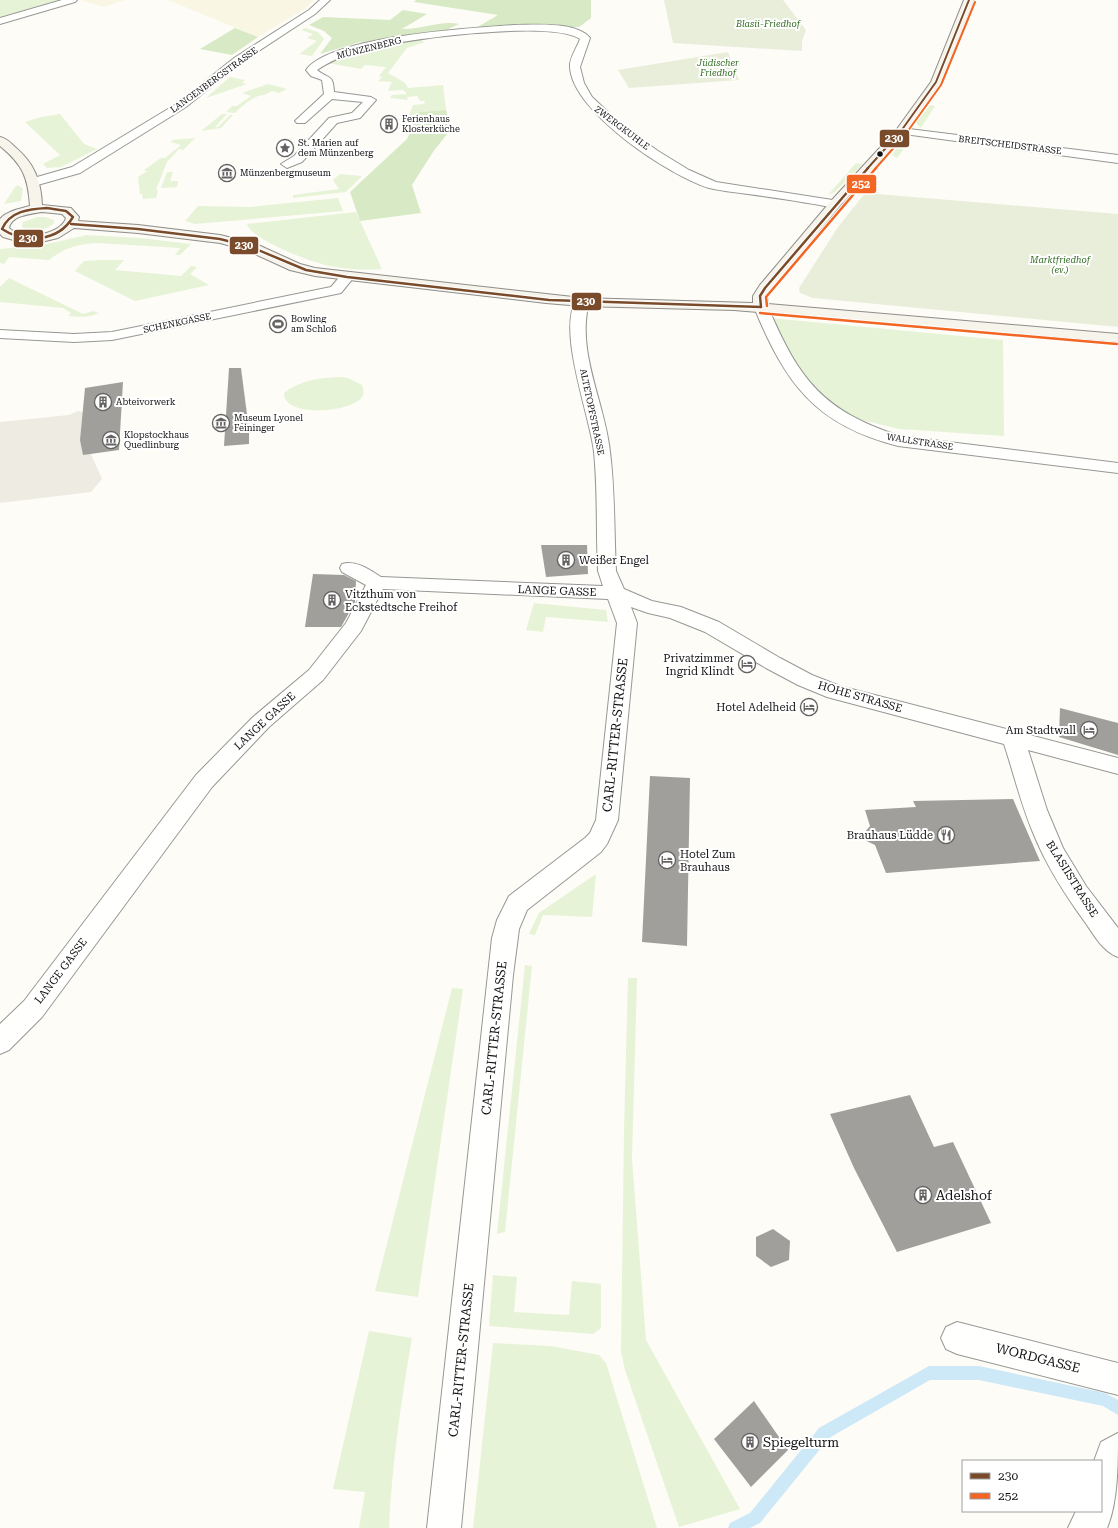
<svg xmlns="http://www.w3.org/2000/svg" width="1118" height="1528" font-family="'Roboto Serif',serif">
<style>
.farmland{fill:#f9f7e4}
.green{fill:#e7f3d7}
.forest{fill:#d8eac5}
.cemetery{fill:#e9eedb}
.plaza{fill:#edebe2}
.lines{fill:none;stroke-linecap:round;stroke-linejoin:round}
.stream{fill:#cde8f7;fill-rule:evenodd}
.building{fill:#a19f9c}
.street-casing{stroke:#979795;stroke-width:2}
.secondary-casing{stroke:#8e8d8b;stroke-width:2}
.street{fill:#fffffe;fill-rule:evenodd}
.secondary{fill:#f6f4eb;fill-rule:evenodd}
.bus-1-far1-casing{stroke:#fff;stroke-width:3.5}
.bus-1-casing{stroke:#fff;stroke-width:4.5}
.bus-2-far1-casing{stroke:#fff;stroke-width:3.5}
.bus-2-casing{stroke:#fff;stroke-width:4.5}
.bus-1-far1{stroke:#7a4b2a;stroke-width:2}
.bus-1{stroke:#7a4b2a;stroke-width:2.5}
.bus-2-far1{stroke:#f26522;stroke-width:2}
.bus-2{stroke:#f26522;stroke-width:2.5}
.bus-dot{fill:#111;stroke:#fff;stroke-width:1.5}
.labels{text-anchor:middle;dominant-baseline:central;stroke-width:4;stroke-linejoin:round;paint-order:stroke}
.far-park-label{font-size:9px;font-style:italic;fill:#2f6b1f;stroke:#fff}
.far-street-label{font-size:9px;fill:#111;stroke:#fff}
.far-poi-label{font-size:9px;fill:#111;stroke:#fff;text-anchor:start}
.poi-label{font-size:11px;fill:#111;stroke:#fff;text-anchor:end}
.street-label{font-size:11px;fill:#111;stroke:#fff}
.near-street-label{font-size:13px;fill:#111;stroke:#fff}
.near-poi-label{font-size:13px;fill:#111;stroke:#fff;text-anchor:start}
.line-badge{stroke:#fff;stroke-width:1.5}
.badge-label{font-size:11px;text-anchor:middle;font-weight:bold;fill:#fff}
</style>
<rect width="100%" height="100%" fill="#fdfcf7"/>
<g class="farmland">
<polygon points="80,0 125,0 104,7"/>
<polygon points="168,0 314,0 305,9 258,37"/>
</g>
<g class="green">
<polygon points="0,0 65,0 0,19"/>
<polygon points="305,28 318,32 324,39 312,56 299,54 317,41 307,38 313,34 301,30"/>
<path d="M419,39L425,42L407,48L388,73L405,83L408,88L443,85L446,110L419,112L416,122L407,121L413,105L424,104L425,101H420L417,96L407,97L408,100L390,98L392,95L407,94L403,90L388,91L392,82L378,81L382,77L379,76L386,67L365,65L361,69L328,63C356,48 388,44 419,39Z"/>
<polygon points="230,77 245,80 242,83 247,84 206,98"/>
<path d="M268,84L287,89L279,93L272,91L264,95C254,95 242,106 235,113L226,112L232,106H237L251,96L242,93Z"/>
<polygon points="930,105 935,106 921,128 916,123"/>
<polygon points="60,114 84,144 97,149 61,167 47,168 43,164 60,155 25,122 41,117"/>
<polygon points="222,114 227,114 215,127 218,127 230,115 233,115 221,128 201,131"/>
<polygon points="195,138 183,150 179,149 167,162 156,190 158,190 156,198 143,199 142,194 140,194 138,177 147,171 144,170 161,158 165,158 181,145 171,142 172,140"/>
<polygon points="912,138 897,158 892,155 901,142"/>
<polygon points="856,163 863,164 835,192 828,195"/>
<polygon points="167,172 173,172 170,181 178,181 177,187 161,188"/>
<polygon points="340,174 362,176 346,192 293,198 293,195 339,189 333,180"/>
<polygon points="18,185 23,189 21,201 4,204 15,187"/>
<polygon points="338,198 343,211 195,224 185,221 198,206 250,207"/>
<path d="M356,212L382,269C365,271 347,269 330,266C313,263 251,240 247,224Z"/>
<path d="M37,217H45L54,220V223C46,231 31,233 22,227L23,222Z"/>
<path d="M87,235L140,238L191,244L180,255H175L180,248L96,243C78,244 64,248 49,260L9,257L4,264L0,263V249L47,244Z"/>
<polygon points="101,260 124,260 115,270 181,276 191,266 197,267 190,274 209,285 135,301 75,271 84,261"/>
<path d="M9,278L83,314L93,311L99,313C89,318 79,317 68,316L71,313L63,308L0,302V287Z"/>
<polygon points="770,318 1003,340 1004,436 899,429 854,418 818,393 787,357"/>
<path d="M340,377L348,378L362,385C363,389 365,392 362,397C353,412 284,419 284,393C300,380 320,378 340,377Z"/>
<polygon points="534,603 606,610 608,622 546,617 543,632 526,630"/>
<polygon points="596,874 592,917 543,915 535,935 529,934 539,913"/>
<polygon points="525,965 532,966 505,1232 497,1234"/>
<polygon points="628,978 637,978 632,1159 646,1340 740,1509 679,1527 625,1370 621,1352 624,1130"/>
<polygon points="452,988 463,989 418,1297 375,1291"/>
<polygon points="493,1275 517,1277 514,1312 569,1315 572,1281 601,1284 601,1328 593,1334 489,1326"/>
<path d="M369,1331L412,1338C401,1401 392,1464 389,1528H359L365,1492L333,1489Z"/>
<polygon points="493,1343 551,1346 599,1355 606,1363 657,1528 473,1528"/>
</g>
<g class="forest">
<polygon points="416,0 591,0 591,18 579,27 474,29 498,15 414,2"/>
<path d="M403,10L427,14L402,29C420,30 441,20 459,24L442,32L364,45L360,42L320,54L332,38L324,31L309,25L323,17L390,20Z"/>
<polygon points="235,28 258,37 232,55 200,49"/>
<polygon points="446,110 451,129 433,152 412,185 421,213 360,221 350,192 407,139 419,112"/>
</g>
<g class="cemetery">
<polygon points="664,0 783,0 806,30 802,41 802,51 673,43"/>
<polygon points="728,52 739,80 629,88 618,70"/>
<polygon points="865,193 1118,214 1118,327 813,298 800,293 799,288 838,227"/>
</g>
<polygon class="plaza" points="78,411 83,412 90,452 102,479 91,492 0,503 0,422 69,415"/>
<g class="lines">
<polygon class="stream" points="929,1366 979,1366 1105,1393 1118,1400 1118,1415 1103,1406 979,1380 930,1380 829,1438 760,1523 750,1528 728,1528 730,1523 750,1513 819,1428"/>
</g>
<g class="building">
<polygon points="229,368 241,368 249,430 249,444 224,446"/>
<polygon points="123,382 119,450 83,455 80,440 85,388"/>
<polygon points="541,545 587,545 588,574 546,577"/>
<polygon points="313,574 344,575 356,581 355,602 341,627 305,627"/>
<polygon points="1060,708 1118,723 1118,755 1059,737"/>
<polygon points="650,776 690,778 687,946 642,942"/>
<polygon points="1013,799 1040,861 886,873 875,845 860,838 870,826 865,810 916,807 913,801"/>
<polygon points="910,1095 934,1147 953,1142 991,1223 897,1252 854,1168 830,1114"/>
<polygon points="773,1229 790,1241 789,1260 771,1267 756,1256 756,1237"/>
<polygon points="754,1401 788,1450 751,1487 714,1439"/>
</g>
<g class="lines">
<g class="street-casing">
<g id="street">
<polygon points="62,0 77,0 75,2 0,24 0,18"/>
<polygon points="320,0 330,0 315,14 242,62 186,107 80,173 34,186 28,182 30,179 72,167 178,103 234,58 309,10"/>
<path d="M514,25C534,25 576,21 590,38L580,67L584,83L592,97L622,125L658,151L689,170L716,182L839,201L841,204L835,208C806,202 777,198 748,194C735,192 722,191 709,188C670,176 572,112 570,67C569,58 577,48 580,39C551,19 395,40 358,51C343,56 330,61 317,70C329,80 333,73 334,92L371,97L376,100L360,118L337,123L302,162L287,168L281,164L294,156L329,118L352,113L363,102L332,99L305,123H297L295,121L297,119L324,94L322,80L311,76L306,70C331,36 471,28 514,25Z"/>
<polygon points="901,128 1118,155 1118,163 897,133 895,131"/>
<polygon points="347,273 352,274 354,277 341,293 112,340 74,342 0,338 0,330 74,334 112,332 331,287 342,274"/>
<path d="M582,298L587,299L589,302C576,353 605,402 610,452C615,491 614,532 616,571L624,589L652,601L681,607L719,622L780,658L812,675L840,686L1118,758V774L1028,750L1047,810L1063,848L1086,886L1118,928V957C1104,952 1095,937 1087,925C1066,896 1047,867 1034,835C1021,805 1014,774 1004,744L827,697L798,685L766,668L705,632L670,618L648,613L631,607L637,623L618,820L607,844L601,852L527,910L519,929L513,975L461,1528H427L492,938L497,920L509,896L585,838L590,833L596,820L617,623L608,599L383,589L361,631L323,680L269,727L212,787L42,1017L9,1050L0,1054V1024L24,1001L196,775L253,717L309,670L346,623L366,585L342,572L340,568L342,564C356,560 370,570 381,577L603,586L598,571C596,532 598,491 594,452C590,415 556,329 577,299Z"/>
<path d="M761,303L766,304L768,307C799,380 823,411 900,436L1118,463V473L898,446C815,425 785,383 754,307L756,304Z"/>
<polygon points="957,1322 1118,1363 1118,1395 957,1354 946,1349 941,1338 946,1327"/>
<path d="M1118,1433C1118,1463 1118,1503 1107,1528H1068L1076,1511H1101V1461H1094L1101,1442Z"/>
</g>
</g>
<g class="secondary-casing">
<path id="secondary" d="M964,0H974L940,84L905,133L839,207L771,290L767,296L768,304L1118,334V342L734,310L582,306L546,303L315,276L290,270L246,250L220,243L138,233L74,228L58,238L41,242L17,241L3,237L0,234V219C7,211 19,209 30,206C28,177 23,165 0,146V137C6,138 11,143 15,147C34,163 41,180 42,205L71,208L79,217L78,221L138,225L220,235L256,244L300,264L315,268L582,298L753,303V296L760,285L831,201L897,129L931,82ZM42,212L62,214L66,218C60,236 22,240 9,228C12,215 30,214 42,212Z"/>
</g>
<use href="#street" class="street"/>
<use href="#secondary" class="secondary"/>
<g class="bus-1-far1-casing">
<polyline id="bus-1-far1" points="867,169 901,131 936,82 969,0"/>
</g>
<g class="bus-1-casing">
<g id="bus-1">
<path d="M47,208L66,211L73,217C58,242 25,244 2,229C10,211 29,209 47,208Z"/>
<polyline points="71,224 138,229 220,239 251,247 306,270 347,277 549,300 761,307"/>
<polyline points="761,307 760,296 765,288 868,168"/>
</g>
</g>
<g class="bus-2-far1-casing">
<polyline id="bus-2-far1" points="875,169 905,135 941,85 975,2"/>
</g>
<g class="bus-2-casing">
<g id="bus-2">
<polyline points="767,306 766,297 876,168"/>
<polyline points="760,313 1117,344"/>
</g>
</g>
<use href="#bus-1-far1" class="bus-1-far1"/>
<use href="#bus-1" class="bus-1"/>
<use href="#bus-2-far1" class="bus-2-far1"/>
<use href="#bus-2" class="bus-2"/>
</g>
<defs>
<g id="building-ring" transform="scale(0.9)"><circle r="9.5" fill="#fff" stroke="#646362" stroke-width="1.5"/><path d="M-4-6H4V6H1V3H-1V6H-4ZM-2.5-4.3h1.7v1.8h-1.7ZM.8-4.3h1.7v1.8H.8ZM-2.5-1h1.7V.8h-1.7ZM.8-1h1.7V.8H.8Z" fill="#646362"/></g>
<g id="sight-ring" transform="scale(0.9)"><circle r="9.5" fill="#fff" stroke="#646362" stroke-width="1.5"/><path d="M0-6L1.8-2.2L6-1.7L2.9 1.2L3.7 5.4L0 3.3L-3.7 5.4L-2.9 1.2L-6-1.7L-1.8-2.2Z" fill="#646362"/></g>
<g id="museum-ring" transform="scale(0.9)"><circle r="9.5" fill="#fff" stroke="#646362" stroke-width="1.5"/><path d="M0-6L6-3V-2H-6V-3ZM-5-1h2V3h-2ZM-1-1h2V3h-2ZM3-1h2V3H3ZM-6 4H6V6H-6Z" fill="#646362"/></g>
<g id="stadium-ring" transform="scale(0.9)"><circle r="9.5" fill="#fff" stroke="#646362" stroke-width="1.5"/><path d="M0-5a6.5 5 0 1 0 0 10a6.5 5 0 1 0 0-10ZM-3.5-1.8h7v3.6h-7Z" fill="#646362"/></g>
<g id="hotel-ring" transform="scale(0.9)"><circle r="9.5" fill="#fff" stroke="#646362" stroke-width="1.5"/><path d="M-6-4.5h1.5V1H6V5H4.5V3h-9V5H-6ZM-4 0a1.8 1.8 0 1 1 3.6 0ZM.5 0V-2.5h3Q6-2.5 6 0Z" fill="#646362"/></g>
<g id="restaurant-ring" transform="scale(0.9)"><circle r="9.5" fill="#fff" stroke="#646362" stroke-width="1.5"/><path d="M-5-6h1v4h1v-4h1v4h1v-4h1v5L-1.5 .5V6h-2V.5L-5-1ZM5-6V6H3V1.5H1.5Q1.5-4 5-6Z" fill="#646362"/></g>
</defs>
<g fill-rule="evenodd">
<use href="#building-ring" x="389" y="124"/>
<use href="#sight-ring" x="285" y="148"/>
<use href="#museum-ring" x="227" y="173"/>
<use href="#stadium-ring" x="278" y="324"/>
<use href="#building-ring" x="103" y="402"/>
<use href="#museum-ring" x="221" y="423"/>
<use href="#museum-ring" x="111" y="440"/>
<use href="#building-ring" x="566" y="560"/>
<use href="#building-ring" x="332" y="600"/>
<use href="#hotel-ring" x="747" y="664"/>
<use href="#hotel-ring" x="809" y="707"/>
<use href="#hotel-ring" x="1089" y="730"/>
<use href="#restaurant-ring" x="946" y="835"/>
<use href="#hotel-ring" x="667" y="860"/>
<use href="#building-ring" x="923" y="1195"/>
<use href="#building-ring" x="750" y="1442"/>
</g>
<circle class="bus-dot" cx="880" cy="154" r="3.5"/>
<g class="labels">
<g class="far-park-label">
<text x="768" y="24">Blasii-Friedhof</text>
<text x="718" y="63">Jüdischer<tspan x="718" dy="10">Friedhof</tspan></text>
<text x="1060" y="260">Marktfriedhof<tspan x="1060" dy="10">(ev.)</tspan></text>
</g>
<g class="far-street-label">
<text transform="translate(369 48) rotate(-14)">MÜNZENBERG</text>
<text transform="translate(214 80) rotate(-36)">LANGENBERGSTRASSE</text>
<text transform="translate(622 128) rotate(37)">ZWERGKUHLE</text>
<text transform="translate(1010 145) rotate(7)">BREITSCHEIDSTRASSE</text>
<text transform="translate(177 323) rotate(-12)">SCHENKGASSE</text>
<text transform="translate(592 412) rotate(78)">ALTETOPFSTRASSE</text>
<text transform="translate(920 442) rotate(9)">WALLSTRASSE</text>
</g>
<g class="far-poi-label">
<text x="402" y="119">Ferienhaus<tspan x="402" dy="10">Klosterküche</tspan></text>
<text x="298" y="143">St. Marien auf<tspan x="298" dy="10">dem Münzenberg</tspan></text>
<text x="240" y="173">Münzenbergmuseum</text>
<text x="291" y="319">Bowling<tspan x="291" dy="10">am Schloß</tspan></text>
<text x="116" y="402">Abteivorwerk</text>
<text x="234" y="418">Museum Lyonel<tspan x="234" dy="10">Feininger</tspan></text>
<text x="124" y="435">Klopstockhaus<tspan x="124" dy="10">Quedlinburg</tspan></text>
</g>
<g class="poi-label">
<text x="579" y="560" text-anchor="start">Weißer Engel</text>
<text x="345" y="594" text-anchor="start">Vitzthum von<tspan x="345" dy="13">Eckstedtsche Freihof</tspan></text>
<text x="734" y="658">Privatzimmer<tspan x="734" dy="13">Ingrid Klindt</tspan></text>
<text x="796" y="707">Hotel Adelheid</text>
<text x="1076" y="730">Am Stadtwall</text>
<text x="933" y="835">Brauhaus Lüdde</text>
<text x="680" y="854" text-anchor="start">Hotel Zum<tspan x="680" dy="13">Brauhaus</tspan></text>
</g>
<g class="street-label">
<text transform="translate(557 591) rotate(2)">LANGE GASSE</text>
<text transform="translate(860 697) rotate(16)">HOHE STRASSE</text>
<text transform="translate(265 721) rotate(-43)">LANGE GASSE</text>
<text transform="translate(1072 879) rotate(58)">BLASIISTRASSE</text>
<text transform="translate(61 971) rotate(-53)">LANGE GASSE</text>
</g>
<g class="near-street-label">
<text transform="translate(615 735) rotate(-84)">CARL-RITTER-STRASSE</text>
<text transform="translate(494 1038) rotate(-84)">CARL-RITTER-STRASSE</text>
<text transform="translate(1038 1358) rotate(14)">WORDGASSE</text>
<text transform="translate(461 1360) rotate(-84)">CARL-RITTER-STRASSE</text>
</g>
<g class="near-poi-label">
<text x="936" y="1195">Adelshof</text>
<text x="763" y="1442">Spiegelturm</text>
</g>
</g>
<g class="line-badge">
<rect x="879" y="129" width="31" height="19" rx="4" fill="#7a4b2a"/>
<rect x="846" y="174" width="31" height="20" rx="4" fill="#f26522"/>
<rect x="13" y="229" width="31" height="19" rx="4" fill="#7a4b2a"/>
<rect x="229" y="236" width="30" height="19" rx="4" fill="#7a4b2a"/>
<rect x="571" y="292" width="31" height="19" rx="4" fill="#7a4b2a"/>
</g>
<g class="badge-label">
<text x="894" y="142">230</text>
<text x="861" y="188">252</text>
<text x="28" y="242">230</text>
<text x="244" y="249">230</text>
<text x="586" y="305">230</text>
</g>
<rect x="962" y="1460" width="140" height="52" fill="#ffffff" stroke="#a0a0a0"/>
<rect x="970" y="1473" width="20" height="6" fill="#7a4b2a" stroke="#a0a0a0"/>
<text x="998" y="1480" font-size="12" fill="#111111">230</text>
<rect x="970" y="1493" width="20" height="6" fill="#f26522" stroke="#a0a0a0"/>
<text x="998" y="1500" font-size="12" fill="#111111">252</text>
</svg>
